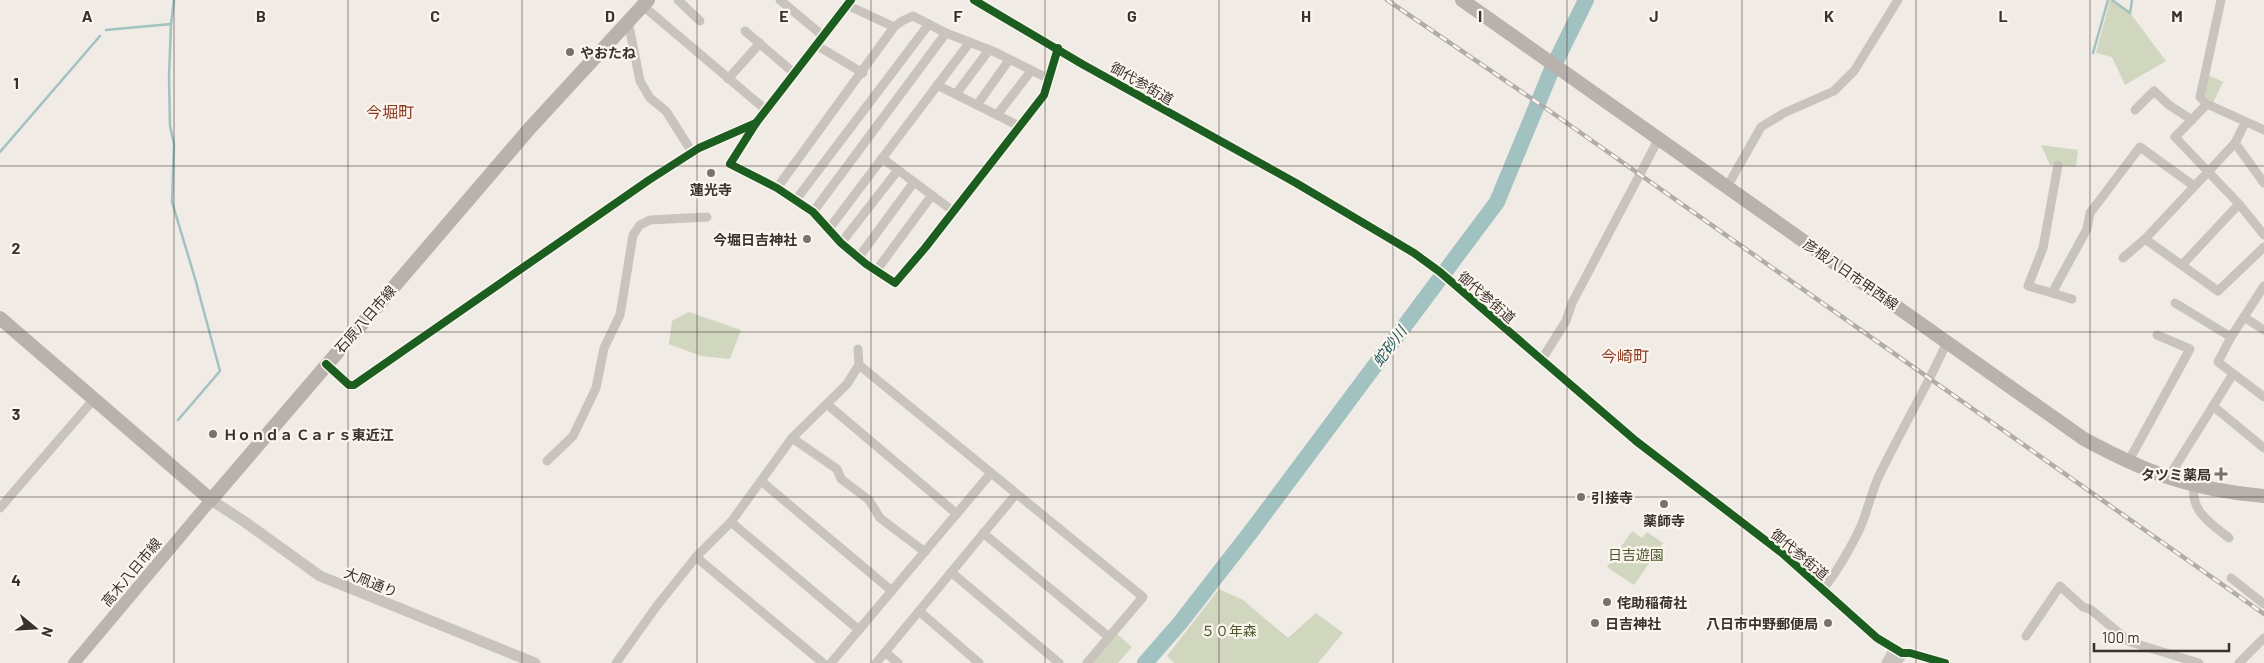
<svg xmlns="http://www.w3.org/2000/svg" width="2264" height="663" font-family="Barlow,'Noto Sans JP',sans-serif">
<style>
.green{fill:#d1d6bf}
.lines{fill:none;stroke-linecap:round;stroke-linejoin:round}
.stream{stroke:#a1c2c1;stroke-width:2.5}
.river{stroke:#a1c2c1;stroke-width:16}
.minor{stroke:#c9c3be;stroke-width:9}
.tertiary{stroke:#c9c3be;stroke-width:11}
.secondary{stroke:#bab3ae;stroke-width:12}
.primary{stroke:#b8b1ad;stroke-width:14}
.rail-casing{stroke:#b1aca8;stroke-width:4.5}
.rail{stroke:#fbf5ee;stroke-width:2.5;stroke-dasharray:8;stroke-linecap:butt}
.cycleway-casing{stroke:#fbf5ee;stroke-width:11}
.cycleway{stroke:#1b5e20;stroke-width:8}
.grid{fill:none;stroke:#3b302b;stroke-width:1;stroke-opacity:0.55}
.poi-dot{fill:#7a716c;stroke:#fbf5ee;stroke-width:2}
.labels{text-anchor:middle;dominant-baseline:central;stroke-width:4.5;stroke-linejoin:round;paint-order:stroke}
.poi-label{font-size:14px;font-weight:bold;fill:#3b302b;stroke:#fbf5ee;text-anchor:start}
.street-label{font-size:14px;fill:#3b302b;stroke:#fbf5ee}
.park-label{font-size:14px;fill:#4a5a2e;stroke:#fbf5ee}
.water-label{font-size:15px;font-style:italic;fill:#1f5a5e;stroke:#fbf5ee}
.quarter-label{font-size:16px;fill:#8c3b22;stroke:#fbf5ee}
.grid-label{font-size:16px;text-anchor:middle;font-weight:bold;fill:#3b302b;stroke:#fbf5ee;stroke-width:4.5;stroke-linejoin:round;paint-order:stroke}
</style>
<rect width="100%" height="100%" fill="#f0ebe5"/>
<g class="green">
<polygon points="2110,0 2130,13 2166,61 2125,85 2112,57 2096,53"/>
<polygon points="2208,75 2223,82 2213,103 2203,93"/>
<polygon points="2041,145 2078,150 2076,167 2050,165"/>
<polygon points="689,312 741,330 730,359 701,356 669,344 672,321"/>
<polygon points="1632,531 1642,538 1647,532 1663,543 1634,585 1607,567"/>
<polygon points="1219,589 1243,600 1288,638 1316,613 1343,633 1318,663 1174,663 1167,656"/>
<polygon points="1117,634 1132,647 1118,663 1092,663"/>
</g>
<g class="lines">
<g class="stream">
<polyline points="174,0 171,24 169,77 170,126 174,144 172,202 197,285"/>
<polyline points="2112,0 2130,13 2132,0"/>
<polyline points="106,30 171,24"/>
<polyline points="2093,53 2108,0"/>
<polyline points="0,152 100,36"/>
<polyline points="178,420 220,371 197,286"/>
</g>
<polyline class="river" points="1145,663 1180,623 1250,533 1497,202 1552,69 1586,0"/>
<g class="minor">
<polyline points="678,0 700,21"/>
<polyline points="780,0 823,36"/>
<polyline points="851,0 756,123 730,164 777,188 813,212 841,243 866,264 895,283 925,248 1044,95 1058,48"/>
<polyline points="974,0 1082,64 1296,183 1414,253 1440,272 1636,441 1782,553 1877,638 1902,653 1910,653 1945,663"/>
<polyline points="2221,0 2200,97 2207,104 2264,130"/>
<polyline points="642,5 767,111"/>
<polyline points="847,5 894,27 902,21 913,16 946,33 995,52 1049,79"/>
<polyline points="628,21 640,81 650,98 666,111 692,152"/>
<polyline points="745,31 794,73"/>
<polyline points="816,45 863,73"/>
<polyline points="728,79 760,43"/>
<polyline points="937,85 1019,126"/>
<polyline points="956,94 989,50"/>
<polyline points="2207,104 2175,137 2239,204 2264,235"/>
<polyline points="977,105 1009,60"/>
<polyline points="2135,110 2154,91 2169,105 2192,120"/>
<polyline points="997,115 1031,71"/>
<polyline points="2235,143 2264,183"/>
<polyline points="882,158 953,211"/>
<polyline points="2058,165 2043,248 2028,286 2052,293 2087,229 2090,213 2140,147 2194,186"/>
<polyline points="1727,187 1761,127 1784,113 1834,91 1854,71 1898,0"/>
<polyline points="777,188 894,27"/>
<polyline points="795,201 929,24"/>
<polyline points="813,212 946,33"/>
<polyline points="828,230 970,42"/>
<polyline points="2145,239 2218,291 2264,247"/>
<polyline points="841,243 898,170"/>
<polyline points="859,257 914,182"/>
<polyline points="2123,258 2145,239 2235,143 2245,123"/>
<polyline points="2182,265 2239,204"/>
<polyline points="876,271 932,195"/>
<polyline points="2264,286 2231,337 2218,362 2264,397"/>
<polyline points="2052,293 2072,299"/>
<polyline points="2175,303 2231,337"/>
<polyline points="2244,317 2264,330"/>
<polyline points="858,349 859,365 1143,597 1087,663"/>
<polyline points="1542,359 1566,321 1572,303 1658,140"/>
<polyline points="326,364 349,385 354,385 649,180 699,148 756,123"/>
<polyline points="828,405 957,514"/>
<polyline points="2213,406 2264,448"/>
<polyline points="792,438 837,469 841,479 869,500 880,518 925,552"/>
<polyline points="547,461 573,436 596,388 604,348 620,315 622,303 633,235 640,225 650,220 707,217"/>
<polyline points="2128,462 2190,349 2157,335"/>
<polyline points="2168,478 2233,374"/>
<polyline points="761,481 892,591"/>
<path d="M2194,485C2190,511 2210,523 2229,538"/>
<polyline points="0,508 94,399"/>
<polyline points="731,522 859,630"/>
<polyline points="983,533 1109,637"/>
<polyline points="696,557 823,663"/>
<polyline points="951,572 1059,663"/>
<polyline points="2231,578 2264,604"/>
<path d="M1822,589C1834,578 1857,537 1863,521C1868,507 1872,492 1878,478C1900,432 1926,389 1947,342"/>
<polyline points="919,611 979,663"/>
<polyline points="2026,636 2060,586 2083,607 2090,609 2130,642 2199,663"/>
<polyline points="885,652 898,663"/>
<polyline points="616,663 656,607 696,557 731,522 792,438 847,384 859,365"/>
<polyline points="831,663 991,473"/>
<polyline points="876,663 1016,494"/>
<polyline points="2239,663 2264,638"/>
</g>
<g class="tertiary">
<polyline points="211,500 245,522 320,576 535,663"/>
<polyline points="1887,663 1895,649"/>
<polyline points="1896,663 1902,653"/>
</g>
<polyline class="secondary" points="74,663 211,500"/>
<g class="primary">
<path d="M1462,0L2084,439C2147,473 2192,490 2264,496"/>
<polyline points="0,318 211,500 530,128 648,0"/>
</g>
<g class="rail-casing">
<polyline id="rail" points="1387,0 1544,107 2264,614"/>
</g>
<use href="#rail" class="rail"/>
<g class="cycleway-casing">
<g id="cycleway">
<polyline points="851,0 756,123 730,164 777,188 813,212 841,243 866,264 895,283 925,248 1044,95 1058,48"/>
<polyline points="974,0 1082,64 1296,183 1414,253 1440,272 1636,441 1782,553 1877,638 1902,653 1910,653 1945,663"/>
<polyline points="326,364 349,385 354,385 649,180 699,148 756,123"/>
</g>
</g>
<use href="#cycleway" class="cycleway"/>
</g>
<path class="grid" d="M174,0V663M348,0V663M522,0V663M697,0V663M871,0V663M1045,0V663M1219,0V663M1393,0V663M1567,0V663M1742,0V663M1916,0V663M2090,0V663M0,166H2264M0,332H2264M0,497H2264"/>
<g class="poi-dot">
<circle cx="570" cy="52" r="5"/>
<circle cx="711" cy="173" r="5"/>
<circle cx="807" cy="239" r="5"/>
<circle cx="213" cy="434" r="5"/>
<path d="M2218.5 466.5h5v5h5v5h-5v5h-5v-5h-5v-5h5z"/>
<circle cx="1581" cy="497" r="5"/>
<circle cx="1664" cy="504" r="5"/>
<circle cx="1607" cy="602" r="5"/>
<circle cx="1595" cy="623" r="5"/>
<circle cx="1828" cy="623" r="5"/>
</g>
<g class="labels">
<g class="poi-label">
<text x="580" y="52">やおたね</text>
<text x="711" y="189" text-anchor="middle">蓮光寺</text>
<text x="797" y="239" text-anchor="end">今堀日吉神社</text>
<text x="223" y="434">Ｈｏｎｄａ Ｃａｒｓ東近江</text>
<text x="2211" y="474" text-anchor="end">タツミ薬局</text>
<text x="1591" y="497">引接寺</text>
<text x="1664" y="520" text-anchor="middle">薬師寺</text>
<text x="1617" y="602">侘助稲荷社</text>
<text x="1605" y="623">日吉神社</text>
<text x="1818" y="623" text-anchor="end">八日市中野郵便局</text>
</g>
<g class="street-label">
<text transform="translate(1142 83) rotate(30)">御代参街道</text>
<text transform="translate(1851 274) rotate(35)">彦根八日市甲西線</text>
<text transform="translate(1487 297) rotate(41)">御代参街道</text>
<text transform="translate(365 319) rotate(-49)">石原八日市線</text>
<text transform="translate(1800 554) rotate(40)">御代参街道</text>
<text transform="translate(131 572) rotate(-50)">高木八日市線</text>
<text transform="translate(371 582) rotate(22)">大凧通り</text>
</g>
<g class="park-label">
<text x="1636" y="554">日吉遊園</text>
<text x="1229" y="630">５０年森</text>
</g>
<g class="water-label">
<text transform="translate(1389 346) rotate(-53)">蛇砂川</text>
</g>
<g class="quarter-label">
<text x="390" y="111">今堀町</text>
<text x="1625" y="355">今崎町</text>
</g>
</g>
<g class="grid-label">
<text x="87" y="22">A</text>
<text x="261" y="22">B</text>
<text x="435" y="22">C</text>
<text x="610" y="22">D</text>
<text x="784" y="22">E</text>
<text x="958" y="22">F</text>
<text x="1132" y="22">G</text>
<text x="1306" y="22">H</text>
<text x="1480" y="22">I</text>
<text x="1654" y="22">J</text>
<text x="1829" y="22">K</text>
<text x="2003" y="22">L</text>
<text x="2177" y="22">M</text>
<text x="16" y="89">1</text>
<text x="16" y="254">2</text>
<text x="16" y="420">3</text>
<text x="16" y="586">4</text>
</g>
<g transform="translate(35 628) rotate(108)" stroke="#fbf5ee" stroke-width="4" paint-order="stroke">
<path d="M0-4L9 19L0 12L-9 19Z" fill="#3b302b"/>
<text y="-8" font-size="14" font-weight="bold" text-anchor="middle" fill="#3b302b">N</text>
</g>
<path d="M2094 643v8h135v-8" fill="none" stroke="#3b302b" stroke-width="2.5"/>
<text x="2102" y="643" font-size="15" fill="#3b302b" stroke="#fbf5ee" stroke-width="4" paint-order="stroke">100 m</text>
</svg>
